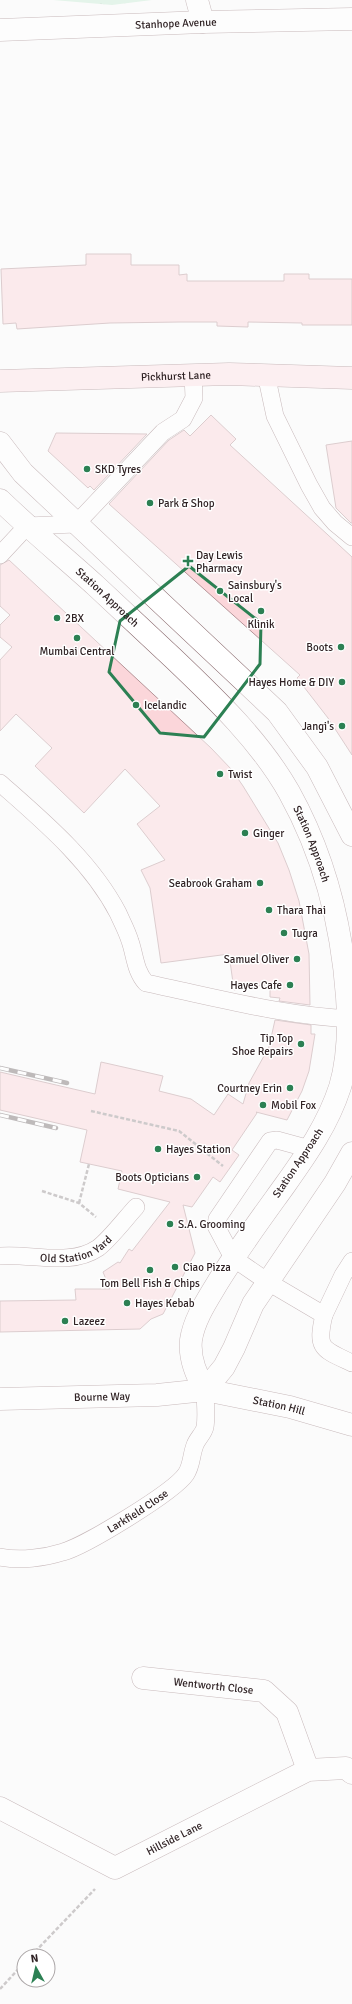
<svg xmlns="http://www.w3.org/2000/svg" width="352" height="2004" font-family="Signika,sans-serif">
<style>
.park{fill:url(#park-tufts)}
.building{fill:#fbd6da;stroke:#b69498}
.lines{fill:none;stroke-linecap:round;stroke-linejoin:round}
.service-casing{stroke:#8b6b6f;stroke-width:18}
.minor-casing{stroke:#8b6b6f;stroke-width:23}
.tertiary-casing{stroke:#8b6b6f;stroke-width:23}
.secondary-casing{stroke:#8b6b6f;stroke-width:23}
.path{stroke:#968f90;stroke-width:2.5;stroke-dasharray:4 2;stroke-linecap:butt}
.service{stroke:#fff;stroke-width:17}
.minor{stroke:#fff;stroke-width:22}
.tertiary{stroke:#fff;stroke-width:22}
.secondary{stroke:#fce1e5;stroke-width:22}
.rail-casing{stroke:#736a6c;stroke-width:4.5}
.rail{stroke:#fff;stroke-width:3;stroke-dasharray:9;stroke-linecap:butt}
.marked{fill:none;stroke:#2c8053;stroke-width:3;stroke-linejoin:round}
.poi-dot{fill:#2c8053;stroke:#fff;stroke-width:1.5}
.labels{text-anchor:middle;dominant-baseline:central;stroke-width:3;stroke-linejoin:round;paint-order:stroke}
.street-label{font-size:11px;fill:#302325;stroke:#fff}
.poi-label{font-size:11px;fill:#302325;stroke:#fff;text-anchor:start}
</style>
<defs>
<pattern id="park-tufts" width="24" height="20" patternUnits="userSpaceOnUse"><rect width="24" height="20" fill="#c8ebd4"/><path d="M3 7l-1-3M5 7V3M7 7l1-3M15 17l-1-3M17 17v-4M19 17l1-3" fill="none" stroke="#acc9b6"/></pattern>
</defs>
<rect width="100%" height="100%" fill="#fbfbfb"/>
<polygon class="park" points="53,0 152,0 112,5"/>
<g class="building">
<polygon points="86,254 131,254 131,265 179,265 179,275 187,274 187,281 284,281 284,274 309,274 309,279 352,279 352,325 302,325 302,323 248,322 248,327 217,326 217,322 180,322 110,323 17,329 16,323 3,324 1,269 86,265"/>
<polygon points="211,415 236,439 230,445 352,557 352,755 328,718 297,678 300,675 109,504 169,440 184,430 190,436"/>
<polygon points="56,433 147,434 94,490 90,486 88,488 48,451"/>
<polygon points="352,441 352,523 351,523 336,508 326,445"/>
<polygon points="9,560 211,748 232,770 243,786 278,843 289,870 299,901 309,954 310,1005 279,1001 280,998 270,997 270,984 234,990 229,954 161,963 150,888 141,870 165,860 137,824 160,806 125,769 84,813 35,766 52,748 16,714 0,731 0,660 12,647 0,637 0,625 10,615 0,606 0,565"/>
<polygon points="275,1020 311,1025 311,1034 315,1034 309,1071 302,1091 287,1120 256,1112 257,1113 232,1150 239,1155 220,1182 213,1177 192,1207 183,1205 195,1253 163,1314 151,1319 140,1329 0,1332 0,1301 76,1300 75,1289 110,1289 103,1272 118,1262 120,1263 129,1249 132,1251 170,1202 118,1189 122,1171 80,1162 87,1130 0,1110 0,1072 95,1094 101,1062 163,1076 159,1091 191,1099 214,1115 228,1094 243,1104 249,1083 269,1047"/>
</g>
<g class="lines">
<g class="service-casing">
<g id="service">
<polyline points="266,374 275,416 309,485 322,508 335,523 352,537"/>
<polyline points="0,555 27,526 76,524 163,432 183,419 194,398 193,375"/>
<path d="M0,783C43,821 91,861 118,913C122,922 127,931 130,941C135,955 135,971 146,983C214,997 283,1016 352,1019"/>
<path d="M310,1149L277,1140L270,1141L217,1219L216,1226L233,1258L268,1282L324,1315C316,1349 322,1349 352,1363"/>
<path id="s1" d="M0,1256C31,1253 70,1267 98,1248C110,1239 125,1219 136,1207"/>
<polyline points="324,1315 343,1275 352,1261"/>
<path id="s2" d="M0,1557C20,1561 44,1558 63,1552C85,1546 174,1492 186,1474C192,1465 191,1455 195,1445C197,1439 204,1433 205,1427C207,1416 205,1402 205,1390"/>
</g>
</g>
<g class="minor-casing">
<g id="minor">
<polyline points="197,0 203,22"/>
<path id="s3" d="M0,30L203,22L352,19"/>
<path id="s4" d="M143,1678L264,1691L287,1712L308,1770"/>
<path id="s5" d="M0,1808L115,1868L308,1770L346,1768L352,1773"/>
</g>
</g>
<g class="tertiary-casing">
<g id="tertiary">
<polyline points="0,443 23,473 277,712 317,767 352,835"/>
<path id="s6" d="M0,500C31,530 64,557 96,586C122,610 148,635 174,659C217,700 260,741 289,792C324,855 342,926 347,997C349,1027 349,1057 340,1087C328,1124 307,1154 285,1185C262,1217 239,1248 218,1282C208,1299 194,1319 191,1340C189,1358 196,1375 205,1390"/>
<polyline points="205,1390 224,1367 234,1348 253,1304 335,1183 352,1153"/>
<path id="s7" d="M0,1399L157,1395L205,1390L290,1407L352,1425"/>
</g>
</g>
<g class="secondary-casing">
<g id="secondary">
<path id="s8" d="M0,381L229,374L352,378"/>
</g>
</g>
<g class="path">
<polyline points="91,1111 179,1131 223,1166"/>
<polyline points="42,1191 79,1203 96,1217"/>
<polyline points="79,1203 89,1164"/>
<polyline points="31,1956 95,1889"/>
<polyline points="0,1989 24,1963"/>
</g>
<use href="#service" class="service"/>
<use href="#minor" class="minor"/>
<use href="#tertiary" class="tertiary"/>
<use href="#secondary" class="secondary"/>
<g class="rail-casing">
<g id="rail">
<polyline points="0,1068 67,1083"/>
<polyline points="0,1115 56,1128"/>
</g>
</g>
<use href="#rail" class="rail"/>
</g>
<path d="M0 0H352V2004H0ZM189,566L261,623L260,664L204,737L160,733L109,672L120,621Z" fill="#fbfbfb" fill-opacity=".55" fill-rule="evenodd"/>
<path class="marked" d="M189,566L261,623L260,664L204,737L160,733L109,672L120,621Z"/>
<g class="poi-dot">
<circle cx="87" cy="469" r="4"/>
<circle cx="150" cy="503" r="4"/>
<path d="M186 555h4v4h4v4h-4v4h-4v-4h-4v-4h4z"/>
<circle cx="220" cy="591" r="4"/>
<circle cx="261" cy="611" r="4"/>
<circle cx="57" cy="618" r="4"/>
<circle cx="77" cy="638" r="4"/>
<circle cx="341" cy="647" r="4"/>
<circle cx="342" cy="682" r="4"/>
<circle cx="136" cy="705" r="4"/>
<circle cx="342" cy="726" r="4"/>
<circle cx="220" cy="774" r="4"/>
<circle cx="245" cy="833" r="4"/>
<circle cx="260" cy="883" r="4"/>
<circle cx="269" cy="910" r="4"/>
<circle cx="284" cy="933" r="4"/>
<circle cx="297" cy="959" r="4"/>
<circle cx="290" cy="985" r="4"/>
<circle cx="301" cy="1044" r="4"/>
<circle cx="290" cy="1088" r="4"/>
<circle cx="263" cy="1105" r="4"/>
<circle cx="158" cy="1149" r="4"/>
<circle cx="197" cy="1177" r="4"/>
<circle cx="170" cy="1224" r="4"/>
<circle cx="175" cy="1267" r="4"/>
<circle cx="150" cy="1270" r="4"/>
<circle cx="127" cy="1303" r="4"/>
<circle cx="65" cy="1321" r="4"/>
</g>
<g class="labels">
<g class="street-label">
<text stroke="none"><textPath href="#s3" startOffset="176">Stanhope Avenue</textPath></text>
<text stroke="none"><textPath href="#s8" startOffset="176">Pickhurst Lane</textPath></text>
<text stroke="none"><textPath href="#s6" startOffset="145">Station Approach</textPath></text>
<text stroke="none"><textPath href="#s6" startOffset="469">Station Approach</textPath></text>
<text transform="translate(298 1163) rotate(-56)">Station Approach</text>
<text stroke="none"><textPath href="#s1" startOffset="78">Old Station Yard</textPath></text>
<text stroke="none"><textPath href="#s7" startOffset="102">Bourne Way</textPath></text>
<text stroke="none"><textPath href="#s7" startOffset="281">Station Hill</textPath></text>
<text stroke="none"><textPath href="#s2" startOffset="149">Larkfield Close</textPath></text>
<text stroke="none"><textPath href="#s4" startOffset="71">Wentworth Close</textPath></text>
<text stroke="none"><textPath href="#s5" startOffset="196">Hillside Lane</textPath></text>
</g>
<g class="poi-label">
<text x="95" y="469">SKD Tyres</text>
<text x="158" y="503">Park &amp; Shop</text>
<text x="196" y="555">Day Lewis<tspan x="196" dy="13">Pharmacy</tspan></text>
<text x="228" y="585">Sainsbury's<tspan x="228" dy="13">Local</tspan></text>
<text x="65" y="618">2BX</text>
<text x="261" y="624" text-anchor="middle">Klinik</text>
<text x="333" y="647" text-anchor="end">Boots</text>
<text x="77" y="651" text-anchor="middle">Mumbai Central</text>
<text x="334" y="682" text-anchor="end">Hayes Home &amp; DIY</text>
<text x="144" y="705">Icelandic</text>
<text x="334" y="726" text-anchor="end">Jangi's</text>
<text x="228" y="774">Twist</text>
<text x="253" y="833">Ginger</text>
<text x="252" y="883" text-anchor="end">Seabrook Graham</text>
<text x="277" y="910">Thara Thai</text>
<text x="292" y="933">Tugra</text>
<text x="289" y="959" text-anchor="end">Samuel Oliver</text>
<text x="282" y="985" text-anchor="end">Hayes Cafe</text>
<text x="293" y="1038" text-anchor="end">Tip Top<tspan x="293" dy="13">Shoe Repairs</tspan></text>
<text x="282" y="1088" text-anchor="end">Courtney Erin</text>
<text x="271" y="1105">Mobil Fox</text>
<text x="166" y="1149">Hayes Station</text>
<text x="189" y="1177" text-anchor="end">Boots Opticians</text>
<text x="178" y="1224">S.A. Grooming</text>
<text x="183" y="1267">Ciao Pizza</text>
<text x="150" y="1283" text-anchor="middle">Tom Bell Fish &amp; Chips</text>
<text x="135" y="1303">Hayes Kebab</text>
<text x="73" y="1321">Lazeez</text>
</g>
</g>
<g transform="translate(36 1968) rotate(352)"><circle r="19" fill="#ffffff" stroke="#aca7a8"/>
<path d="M0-3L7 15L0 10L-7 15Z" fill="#2c8053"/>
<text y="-6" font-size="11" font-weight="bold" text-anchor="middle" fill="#302325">N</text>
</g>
</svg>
